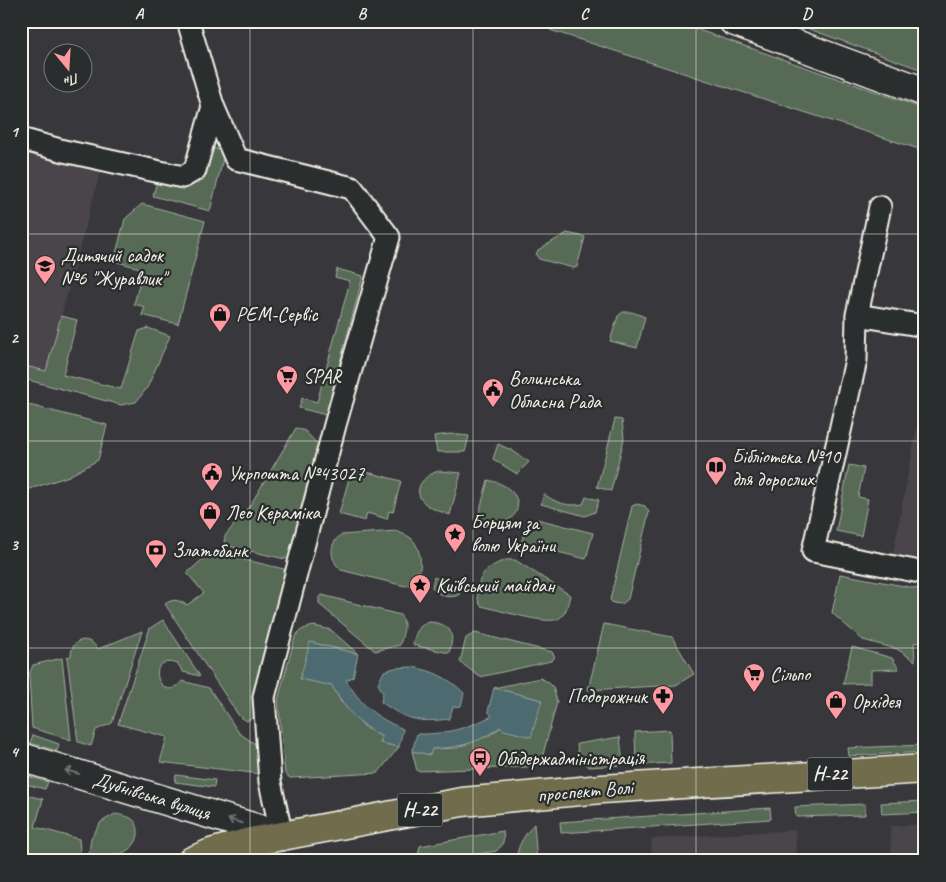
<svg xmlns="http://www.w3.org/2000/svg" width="946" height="882" font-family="Caveat,sans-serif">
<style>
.built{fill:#48454c}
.green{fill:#566b57;stroke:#a5aea0}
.water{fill:#4d6a6f;stroke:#90a09f}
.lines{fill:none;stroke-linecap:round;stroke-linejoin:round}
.street-casing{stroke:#f4f1e8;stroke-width:25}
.secondary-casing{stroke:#f4f1e8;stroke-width:31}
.primary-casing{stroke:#f4f1e8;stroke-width:31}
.street{stroke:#2a2d2e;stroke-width:21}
.secondary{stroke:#2a2d2e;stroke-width:28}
.primary{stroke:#716c4b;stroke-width:28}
.oneway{stroke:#71726f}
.grid{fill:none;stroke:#f4f1e8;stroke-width:1;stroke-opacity:0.55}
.labels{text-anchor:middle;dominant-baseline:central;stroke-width:4.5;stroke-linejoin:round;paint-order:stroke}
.shield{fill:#2a2d2e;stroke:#b7b6b0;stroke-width:1}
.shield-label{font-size:19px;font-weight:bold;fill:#f4f1e8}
.poi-label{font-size:20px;fill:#f4f1e8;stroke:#2a2d2e;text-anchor:start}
.street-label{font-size:20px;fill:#f4f1e8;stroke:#2a2d2e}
.neatline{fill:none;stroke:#f4f1e8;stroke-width:2}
.grid-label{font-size:16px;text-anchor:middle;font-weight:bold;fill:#f4f1e8}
</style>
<rect width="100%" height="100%" fill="#38383c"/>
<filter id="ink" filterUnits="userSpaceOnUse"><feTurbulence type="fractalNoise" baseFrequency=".02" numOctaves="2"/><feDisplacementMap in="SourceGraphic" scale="10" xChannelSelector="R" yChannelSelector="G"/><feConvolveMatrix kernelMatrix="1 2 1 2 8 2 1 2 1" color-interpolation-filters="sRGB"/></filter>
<g filter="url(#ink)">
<g class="built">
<polygon points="21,147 101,169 46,372 21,365"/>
<polygon points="925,385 925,559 893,554"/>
<polygon points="925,824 925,861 892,861 890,826"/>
<polygon points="795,830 797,861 652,861 651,839"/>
</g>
<g class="green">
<polygon points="553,21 673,21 925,109 925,151 550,30"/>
<polygon points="787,21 925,21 925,71"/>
<polygon points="208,147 225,151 210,211 153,196 158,176 183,182"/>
<polygon points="142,204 205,221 178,324 142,315 145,307 134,304 143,269 114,261 125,219"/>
<polygon points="567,233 585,237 577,267 573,268 539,259 536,255 538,250"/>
<polygon points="337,269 363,276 326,415 299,408 302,398 317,402 350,281 335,277"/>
<polygon points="623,312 632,312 645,317 637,348 610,341 618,316"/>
<polygon points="61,316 77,320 63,375 121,389 139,331 148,328 170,336 147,388 136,402 121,405 21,378 21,365 46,371"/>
<polygon points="21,403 107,425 98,460 69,476 21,492"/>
<polygon points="615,419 622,420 624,439 611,491 597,487"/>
<polygon points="296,428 305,431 322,449 294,556 285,559 228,546 224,542 225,536 251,504"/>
<polygon points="450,434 469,436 465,452 437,452 434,436"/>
<polygon points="498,444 513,451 529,462 517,474 493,459"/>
<polygon points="849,465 864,468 858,497 868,499 861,536 836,531"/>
<polygon points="352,468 401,481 393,512 389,511 387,519 367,513 365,521 339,514"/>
<path d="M439,471L461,473L450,515C443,512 433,510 427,505C409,492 423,475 439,471Z"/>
<path d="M488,480C496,482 504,484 510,490C525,503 516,522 497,524C491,524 483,522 477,521Z"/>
<path d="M544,494C555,503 569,507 583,504L586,497L599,500L595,512L585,516L541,504Z"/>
<polygon points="637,504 645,506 649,512 628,599 622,604 613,603 610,600 632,506"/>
<polygon points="537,519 593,533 586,559 521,543 527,523 535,524"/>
<path d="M396,531C401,533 406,535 411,538C424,550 425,583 405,586L341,570C330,560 328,544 341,535Z"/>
<path d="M211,552L284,569L289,574L256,716L247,721L239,716L165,604C174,598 178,600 187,605L204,593L187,573Z"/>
<path d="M506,560H515L570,595C568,603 567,614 558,619C546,625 496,609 481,606C474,596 478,576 488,569C493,565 500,562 506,560Z"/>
<polygon points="840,574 925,590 925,642 914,643 915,661 897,649 863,640 832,613"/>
<path d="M434,577L443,581L461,584L459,595C448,599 439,596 432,587Z"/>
<path d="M322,595L400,615C408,624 402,635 400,645L375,651L319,604V597Z"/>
<path d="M163,620L200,676L183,672L178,664C141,652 161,709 182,681L209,688L239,733L258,746L261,774L160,762L167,737L118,724L150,628Z"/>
<path d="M430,622C452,624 455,634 449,653L413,645C415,634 418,624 430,622Z"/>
<polygon points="604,624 672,637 694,674 676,685 588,690"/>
<path d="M314,626L331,630L358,654L310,642L341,702L366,728L382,737L380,743L399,747L378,773L290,778L285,774L278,700L295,637C300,629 305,628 314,626Z"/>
<path d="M142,631L112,723L96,730L91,746L78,742L67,657L71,656C71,638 89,635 98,649Z"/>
<polygon points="475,633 552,652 555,657 551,661 480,677 460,662 466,638"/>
<polygon points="852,647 892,658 899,669 871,670 871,683 843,684"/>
<polygon points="62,658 71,740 32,728 29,675 33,665"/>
<polygon points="540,678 548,682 553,687 557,702 542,758 538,762 527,767 417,771 412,751 430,755 432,749 456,748 488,736 542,700 494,688"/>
<polygon points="670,730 671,763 636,765 635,732"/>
<polygon points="33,735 59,744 57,751 30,743"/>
<polygon points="620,737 623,765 589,767 578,755 577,744"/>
<polygon points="925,745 925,752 849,756 848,748"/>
<polygon points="21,774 48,782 45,789 21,783"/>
<polygon points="176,775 215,780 214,787 175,782"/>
<polygon points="21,794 43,799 35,827 79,839 80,851 75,861 21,861"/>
<polygon points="925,801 925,812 882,814 881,803"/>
<polygon points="865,804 865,815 796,817 795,807"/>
<polygon points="770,808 771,819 561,833 560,822"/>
<path d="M115,814C127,816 137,817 138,831C140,853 105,861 88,861L91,838L101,822Z"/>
<path d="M534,824L537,861H517C516,846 525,835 534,824Z"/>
<path d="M503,831C504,841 504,845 496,851L437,861H417L420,846Z"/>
</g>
<g class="water">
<path d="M310,642L358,654L353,677L346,680C362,706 375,717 403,729L399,747L380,743L382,737C358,723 344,709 331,684L328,685L300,679Z"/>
<path d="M411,667C432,670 449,678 464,693L461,706L453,707L449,719C419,723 406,720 381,702L383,693L378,684L384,671L395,668Z"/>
<path d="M494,688L542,700L531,737L504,730L500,727C477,744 460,747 432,749L430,755L412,751L417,734C445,735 467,728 492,716L488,711Z"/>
</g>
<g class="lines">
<g class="street-casing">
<g id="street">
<polyline points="188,21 213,106 236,159 352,188 389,237 335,425 264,697 270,782 282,836"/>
<polyline points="21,139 64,151 183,177 195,170 213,106"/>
<polyline points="880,207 857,315 856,360 813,551 925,573"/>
<polyline points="857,315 925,326"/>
</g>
</g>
<g class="secondary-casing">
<g id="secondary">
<polyline points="733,21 925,92"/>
<polyline points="21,757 282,836"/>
</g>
</g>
<g class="primary-casing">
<polyline id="primary" points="192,861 211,853 250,842 462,802 602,789 925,769"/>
</g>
<use href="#street" class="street"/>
<use href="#secondary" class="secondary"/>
<use href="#primary" class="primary"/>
</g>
<defs><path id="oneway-shaft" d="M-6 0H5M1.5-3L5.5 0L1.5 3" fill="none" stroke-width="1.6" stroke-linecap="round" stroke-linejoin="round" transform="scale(1.25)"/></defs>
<g class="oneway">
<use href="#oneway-shaft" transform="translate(72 772) rotate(-164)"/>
<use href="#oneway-shaft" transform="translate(235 821) rotate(-163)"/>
</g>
</g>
<path class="grid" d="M250,21V861M473,21V861M696,21V861M21,234H925M21,441H925M21,648H925"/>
<defs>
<g id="school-pin" transform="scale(1.125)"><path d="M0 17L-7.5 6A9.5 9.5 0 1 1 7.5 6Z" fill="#ff9aa2" stroke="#2a2d2e"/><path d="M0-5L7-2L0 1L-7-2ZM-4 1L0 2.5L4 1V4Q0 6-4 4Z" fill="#111"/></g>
<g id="shop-pin" transform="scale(1.125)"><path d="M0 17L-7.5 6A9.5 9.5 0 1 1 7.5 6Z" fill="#ff9aa2" stroke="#2a2d2e"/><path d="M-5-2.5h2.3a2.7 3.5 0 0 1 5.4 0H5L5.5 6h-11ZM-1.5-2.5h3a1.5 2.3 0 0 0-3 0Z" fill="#111"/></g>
<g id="supermarket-pin" transform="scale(1.125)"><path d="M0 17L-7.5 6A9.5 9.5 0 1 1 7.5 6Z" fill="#ff9aa2" stroke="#2a2d2e"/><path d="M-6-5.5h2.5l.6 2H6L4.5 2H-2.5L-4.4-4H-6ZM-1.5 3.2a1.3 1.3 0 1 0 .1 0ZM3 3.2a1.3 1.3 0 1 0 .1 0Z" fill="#111"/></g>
<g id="civic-pin" transform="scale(1.125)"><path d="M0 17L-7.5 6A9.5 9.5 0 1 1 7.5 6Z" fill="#ff9aa2" stroke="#2a2d2e"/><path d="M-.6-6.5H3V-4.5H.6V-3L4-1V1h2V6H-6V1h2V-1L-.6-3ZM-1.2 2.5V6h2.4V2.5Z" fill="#111"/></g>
<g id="library-pin" transform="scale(1.125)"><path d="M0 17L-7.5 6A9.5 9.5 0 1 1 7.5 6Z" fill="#ff9aa2" stroke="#2a2d2e"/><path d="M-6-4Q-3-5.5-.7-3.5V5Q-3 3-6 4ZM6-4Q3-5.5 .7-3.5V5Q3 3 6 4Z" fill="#111"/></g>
<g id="sight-pin" transform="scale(1.125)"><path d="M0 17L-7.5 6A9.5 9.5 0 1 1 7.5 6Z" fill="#ff9aa2" stroke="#2a2d2e"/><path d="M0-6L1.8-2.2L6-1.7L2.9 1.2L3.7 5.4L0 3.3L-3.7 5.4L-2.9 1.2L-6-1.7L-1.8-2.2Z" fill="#111"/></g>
<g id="bank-pin" transform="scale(1.125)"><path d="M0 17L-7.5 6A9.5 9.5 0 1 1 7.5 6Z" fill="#ff9aa2" stroke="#2a2d2e"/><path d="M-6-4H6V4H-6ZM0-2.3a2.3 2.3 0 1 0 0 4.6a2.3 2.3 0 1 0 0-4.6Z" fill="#111"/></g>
<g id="pharmacy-pin" transform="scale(1.125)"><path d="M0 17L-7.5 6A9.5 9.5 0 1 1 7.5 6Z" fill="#ff9aa2" stroke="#2a2d2e"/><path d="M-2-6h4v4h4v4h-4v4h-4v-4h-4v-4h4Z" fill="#111"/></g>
<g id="bus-pin" transform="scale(1.125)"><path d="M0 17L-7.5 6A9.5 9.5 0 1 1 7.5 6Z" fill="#ff9aa2" stroke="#2a2d2e"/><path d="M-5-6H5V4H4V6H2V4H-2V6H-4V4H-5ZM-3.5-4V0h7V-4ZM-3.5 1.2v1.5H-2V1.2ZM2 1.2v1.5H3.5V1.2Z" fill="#111"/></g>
</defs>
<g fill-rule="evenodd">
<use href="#school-pin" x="45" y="266"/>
<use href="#shop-pin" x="220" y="314"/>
<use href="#supermarket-pin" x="287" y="376"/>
<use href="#civic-pin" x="493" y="389"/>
<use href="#library-pin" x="716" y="467"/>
<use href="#civic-pin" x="212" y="473"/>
<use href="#shop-pin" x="210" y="512"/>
<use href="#sight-pin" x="455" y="534"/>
<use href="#bank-pin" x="156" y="550"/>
<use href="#sight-pin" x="420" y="585"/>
<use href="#supermarket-pin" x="754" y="674"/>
<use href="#pharmacy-pin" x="663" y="696"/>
<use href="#shop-pin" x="836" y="701"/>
<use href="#bus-pin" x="480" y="758"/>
</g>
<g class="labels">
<g class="shield">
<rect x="807.5" y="757.5" width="45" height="33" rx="4"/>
<rect x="397.5" y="793.5" width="45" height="33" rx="4"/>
</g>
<g class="shield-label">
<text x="830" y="774">Н-22</text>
<text x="420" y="810">Н-22</text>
</g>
<g class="poi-label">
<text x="61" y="255">Дитячий садок<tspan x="61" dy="23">№6 "Журавлик"</tspan></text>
<text x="236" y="314">РЕМ-Сервіс</text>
<text x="303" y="376">SPAR</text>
<text x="509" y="378">Волинська<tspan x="509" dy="23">Обласна Рада</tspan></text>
<text x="732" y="456">Бібліотека №10<tspan x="732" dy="23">для дорослих</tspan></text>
<text x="228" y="473">Укрпошта №43027</text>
<text x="226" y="512">Лео Кераміка</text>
<text x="471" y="522">Борцям за<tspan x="471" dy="23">волю України</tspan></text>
<text x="172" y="550">Златобанк</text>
<text x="436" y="585">Київський майдан</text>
<text x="770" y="674">Сільпо</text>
<text x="647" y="696" text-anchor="end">Подорожник</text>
<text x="852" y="701">Орхідея</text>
<text x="496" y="758">Облдержадміністрація</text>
</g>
<g class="street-label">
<text transform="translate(585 791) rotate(-5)">проспект Волі</text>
<text transform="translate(152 796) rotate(17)">Дубнівська вулиця</text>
</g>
</g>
<rect width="946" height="882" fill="none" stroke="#2a2d2e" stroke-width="55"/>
<g transform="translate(68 68) rotate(162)"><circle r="24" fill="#2a2d2e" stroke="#7b7b78"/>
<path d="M0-4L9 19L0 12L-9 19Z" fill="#ff9aa2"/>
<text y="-8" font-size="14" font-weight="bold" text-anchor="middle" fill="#f4f1e8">Пн</text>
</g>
<rect x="28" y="28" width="890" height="826" class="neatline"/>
<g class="grid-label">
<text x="139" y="19">A</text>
<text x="362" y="19">B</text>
<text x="584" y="19">C</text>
<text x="807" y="19">D</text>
<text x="14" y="137">1</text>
<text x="14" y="343">2</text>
<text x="14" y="550">3</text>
<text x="14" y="757">4</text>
</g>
</svg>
